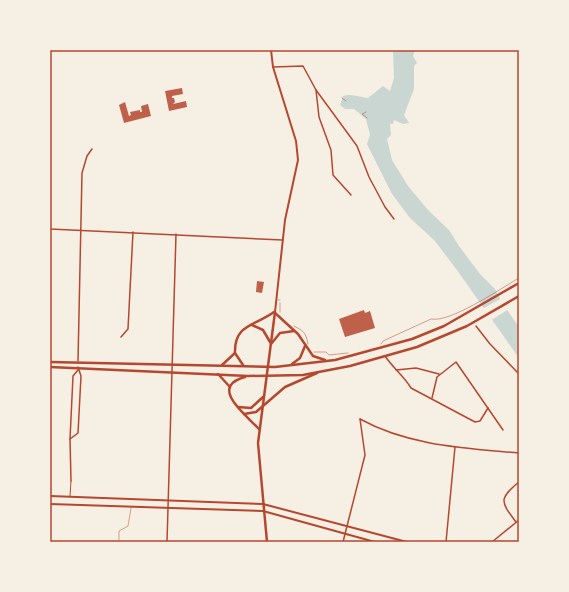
<svg xmlns="http://www.w3.org/2000/svg" width="569" height="592" font-family="'Noto Sans',sans-serif">
<style>
.water{fill:#c9d6d2}
.pier{fill:#f6efe4}
.building{fill:#bf614a}
.lines{fill:none;stroke-linecap:round;stroke-linejoin:round}
.path{stroke:#b5482f;stroke-width:0.5}
.service{stroke:#b5482f;stroke-width:0.5}
.pedestrian{stroke:#b5482f;stroke-width:1}
.minor{stroke:#b5482f;stroke-width:1.5}
.secondary{stroke:#b5482f;stroke-width:2}
.primary{stroke:#b5482f;stroke-width:2.5}
.neatline{fill:none;stroke:#b5482f;stroke-width:1.5}
</style>
<rect width="100%" height="100%" fill="#f6efe4"/>
<path class="water" d="M393,50H415L413,56L417,63L414,66V89L404,115L409,123L403,124L394,120L393,124H390L391,135L387,139L392,160L408,186L428,210L449,230L459,246L480,274L495,289L503,304L519,327V358L457,270L435,241L410,218L392,194L367,144L370,135L366,119L354,109H345L340,105L343,96C352,93 359,97 368,98L383,86L390,91L394,78Z"/>
<polygon class="pier" points="502,298 509,309 490,321 482,309"/>
<g class="building">
<polygon points="182,88 183,94 172,96 172,98 174,98 175,102 173,104 186,101 187,107 169,111 165,91"/>
<polygon points="125,102 129,116 131,115 130,112 140,110 140,112 142,112 141,106 148,104 151,116 124,123 119,105"/>
<polygon points="257,281 264,282 262,293 256,292"/>
<polygon points="364,310 365,313 370,311 375,328 345,337 339,319"/>
</g>
<g class="lines">
<g class="path">
<polyline points="342,98 346,101"/>
<polyline points="366,112 362,114 367,118"/>
<polyline points="280,303 280,312"/>
<path d="M294,326C304,331 306,333 308,344"/>
<path d="M381,344L383,341L431,319C450,323 500,289 519,278"/>
<polyline points="314,352 326,352 329,355 348,353"/>
</g>
<g class="service">
<polyline points="278,300 280,300"/>
<polyline points="119,542 119,531 128,526 131,508"/>
</g>
<polyline class="pedestrian" points="70,496 71,481"/>
<g class="minor">
<polyline points="273,67 303,66 316,90 357,146 369,177 385,207 394,219"/>
<polyline points="316,90 319,117 331,150 333,175 351,195"/>
<polyline points="50,229 283,240"/>
<polyline points="476,326 490,344 519,374"/>
<polyline points="121,337 128,329 133,232"/>
<path d="M385,356C393,368 404,376 411,388L475,422L480,421L488,408"/>
<polyline points="78,361 82,173 87,156 92,149"/>
<polyline points="396,370 416,368 439,374"/>
<polyline points="432,398 437,377 456,362 503,430"/>
<path d="M360,419C409,446 465,448 519,453"/>
<polyline points="70,439 78,433 81,376 78,367"/>
<polyline points="71,481 70,439 73,376 78,370"/>
<path d="M516,522C501,502 498,499 519,482"/>
<polyline points="167,542 176,234"/>
<polyline points="343,542 365,455 360,419"/>
<polyline points="446,542 455,447"/>
<polyline points="492,542 519,520"/>
</g>
<g class="secondary">
<polyline points="271,50 273,67 296,141 298,160 285,220 275,312"/>
<polyline points="50,496 263,504 407,542"/>
<polyline points="50,504 263,511 375,542"/>
</g>
<g class="primary">
<polyline points="275,313 298,334 313,356 325,360"/>
<polyline points="252,325 263,330 270,342"/>
<polyline points="271,344 280,333 294,331"/>
<polyline points="50,362 275,367 335,360 412,339 444,326 519,283"/>
<polyline points="292,364 300,358 305,346"/>
<polyline points="222,365 235,353"/>
<path d="M243,365L235,353C234,324 255,326 274,312"/>
<polyline points="50,367 248,376 303,375 350,366 417,347 467,326 519,296"/>
<polyline points="218,374 230,387"/>
<path d="M245,377C208,387 246,415 259,429"/>
<polyline points="238,407 251,408 263,397"/>
<polyline points="244,414 256,412 285,387 317,373"/>
<polyline points="267,542 258,443 275,312"/>
</g>
</g>
<rect width="569" height="592" fill="none" stroke="#f6efe4" stroke-width="102"/>
<rect x="51" y="51" width="467" height="490" class="neatline"/>
</svg>
